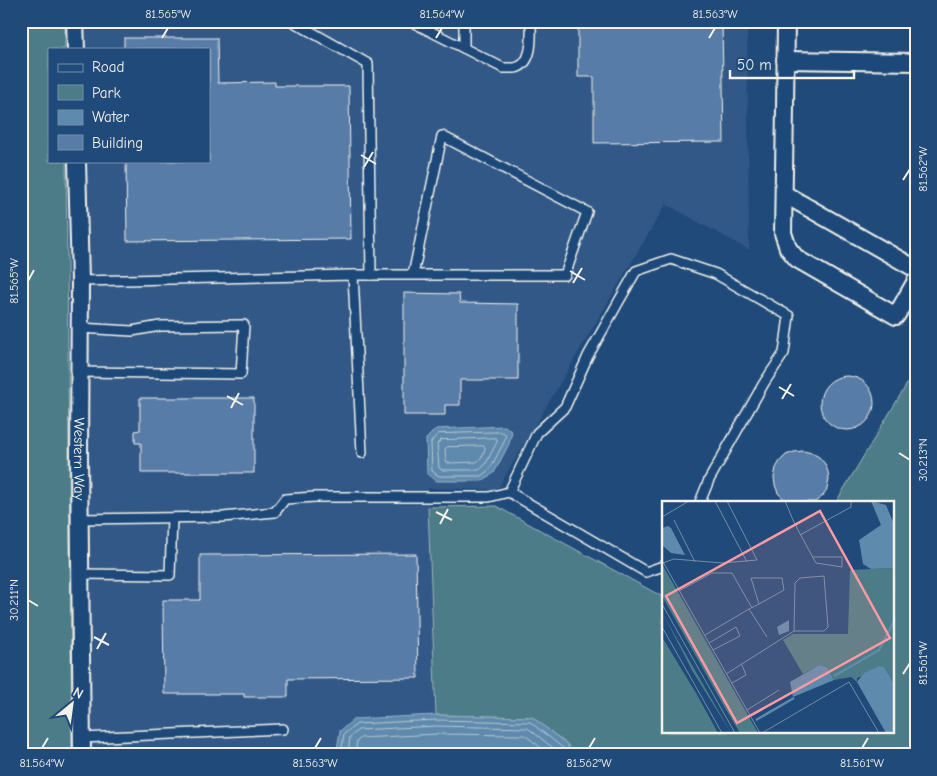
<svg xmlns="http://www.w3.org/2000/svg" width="937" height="776" font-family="'Comic Neue',sans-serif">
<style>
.built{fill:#305988}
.green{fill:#4c7c87;stroke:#a0b6b8}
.water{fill:#5e8aad;stroke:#9ab3c5}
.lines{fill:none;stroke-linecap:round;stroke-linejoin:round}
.shore{stroke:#b8c8d0;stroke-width:1}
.building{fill:#587ca8;stroke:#f4f1e8}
.service-casing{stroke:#f4f1e8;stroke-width:12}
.minor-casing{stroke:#f4f1e8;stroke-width:20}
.service{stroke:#1f4a7a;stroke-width:9}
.minor{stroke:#1f4a7a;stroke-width:16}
.ticks{fill:none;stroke:#f4f1e8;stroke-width:2}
.labels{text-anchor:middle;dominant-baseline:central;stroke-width:5;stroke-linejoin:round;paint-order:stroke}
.street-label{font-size:15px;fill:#f4f1e8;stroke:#1f4a7a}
.inset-river{fill:none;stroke:#5e8aad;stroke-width:2.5}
.inset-road{fill:none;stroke:#748da6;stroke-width:1}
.view{fill:#ff9aa2;fill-opacity:0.15;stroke:#ff9aa2;stroke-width:2.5}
.inset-edge{fill:none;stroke:#f4f1e8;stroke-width:2.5}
.neatline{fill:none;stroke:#f4f1e8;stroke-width:2}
.ticks-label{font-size:12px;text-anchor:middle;fill:#f4f1e8}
</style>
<rect width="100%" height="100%" fill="#1f4a7a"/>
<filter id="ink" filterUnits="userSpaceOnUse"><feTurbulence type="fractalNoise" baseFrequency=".02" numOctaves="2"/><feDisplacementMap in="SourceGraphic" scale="10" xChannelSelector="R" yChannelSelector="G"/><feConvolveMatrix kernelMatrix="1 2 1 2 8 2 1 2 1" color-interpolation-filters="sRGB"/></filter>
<g filter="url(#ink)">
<polygon class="built" points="65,21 747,21 749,250 666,204 497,490 428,488 436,715 354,719 340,731 336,755 72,755 66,161 209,161 209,49 65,49"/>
<g class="green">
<polygon points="21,21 65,21 65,49 49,49 49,161 66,161 72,755 21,755"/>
<polygon points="916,369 916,755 570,755 568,745 532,717 436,715 428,507 496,506 663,597 663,732 893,732 893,502 836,502"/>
</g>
<g class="water">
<polygon points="505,426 512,432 509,444 494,473 482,481 437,481 427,474 426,439 436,429"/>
<polygon points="436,715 532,717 568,745 570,755 336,755 340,731 354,719"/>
</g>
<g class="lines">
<g class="shore">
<polygon points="502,432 506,434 504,442 490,469 481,476 439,476 432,471 431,442 438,434"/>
<polygon points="495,438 497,439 497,442 485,465 479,470 442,470 439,468 437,444 441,440"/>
<path d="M483,446L485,447C485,452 481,460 476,462L448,463L446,461L445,449L447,447Z"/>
<polyline points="341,755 344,734 357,724 436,720 530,722 563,748 565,755"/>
<polyline points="348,755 350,737 358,730 436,726 528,728 557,751 559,755"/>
<polyline points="355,755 357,741 361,738 437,734 525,735 550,755"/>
</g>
</g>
<g class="building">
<polygon points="592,21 722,21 724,142 594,143 594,77 578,77 578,26 592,25"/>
<polygon points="124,38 217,38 218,83 275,82 275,86 349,86 351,239 127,241 126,161 209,161 209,49 124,49"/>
<polygon points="404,293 459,294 460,303 518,304 518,380 460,380 460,405 445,405 445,415 404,415"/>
<circle cx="847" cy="403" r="27"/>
<polygon points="140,398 254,398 254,473 141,473 141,443 135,443 135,431 140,430"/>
<polygon points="803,451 812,453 819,457 825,464 828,472 829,480 827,489 823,496 815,502 789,502 784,499 778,493 775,485 774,477 776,468 780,461 786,455 794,452"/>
<polygon points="416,554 418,678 288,679 288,697 244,697 244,694 164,694 163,600 200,600 200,555"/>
</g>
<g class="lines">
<g class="service-casing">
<g id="service">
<polyline points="292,21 368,64 371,275"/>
<path d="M410,21L503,68C507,68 511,68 515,68C534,64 531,36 531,21"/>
<polyline points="464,21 464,48"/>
<polyline points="353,275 565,275 587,212 442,136 413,275"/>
<polyline points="80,281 353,275 362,453"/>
<polyline points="79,372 241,374 244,325 160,326 132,331 79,328"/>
<polyline points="509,492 537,433 565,407 588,356 636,271 671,259 716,274 789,316 784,353 764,383 709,480 700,502"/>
<polyline points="80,519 223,517 275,512 285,499 315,497 489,497 509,492 646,572 663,566"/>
<polyline points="80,574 170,575 172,518"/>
<polyline points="82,738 283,729"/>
</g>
</g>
<g class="minor-casing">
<g id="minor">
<polyline points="75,21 76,49"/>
<polyline points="786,21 785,108 783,233 788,248 797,259 896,316 916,281"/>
<polyline points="785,60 916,62"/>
<path id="s1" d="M77,161L80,281L79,457L82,755"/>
<polyline points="784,194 916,269"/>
</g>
</g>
<use href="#service" class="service"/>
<use href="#minor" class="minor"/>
</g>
</g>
<path class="ticks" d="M162,38L168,28M436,38L442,28M709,38L715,28M361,155L376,164M364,167L373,152M903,180L910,169M570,271L585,280M28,281L34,270M573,283L582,268M779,387L794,396M227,396L243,405M782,399L791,384M231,408L239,393M899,453L910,460M436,512L452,520M440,524L448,509M28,600L38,606M94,637L109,645M97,649L106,633M903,674L910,663M42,748L48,738M315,748L321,738M589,748L595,738M862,748L868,738"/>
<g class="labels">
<g class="street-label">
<text stroke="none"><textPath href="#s1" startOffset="298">Western Way</textPath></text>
</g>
</g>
<g transform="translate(662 501)">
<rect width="232" height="232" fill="#1f4a7a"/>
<path d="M0,63L96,232H78L63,207L0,95ZM232,67V183L223,167L195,177V181L189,176L172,179L165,166L157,164L141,173L121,139L131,133H186L188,69ZM0,111L14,136L69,232L31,171ZM0,136L34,192L56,232H0Z" fill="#4c7c87"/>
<path d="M209,0L224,4L232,23V67L209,68L201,63L197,39L219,24ZM6,25L9,27L23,54L9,52L0,44V27ZM127,119V130L117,134L115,126ZM157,164L165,166L172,179L131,196L128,181ZM217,165L223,167L232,183V232H224L195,181L202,172Z" fill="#5e8aad"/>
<path class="inset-river" d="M172,175L217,149L233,118M94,219L132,197"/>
<path class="inset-road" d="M53,0L85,61M123,0L131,19L137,31L154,62L180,66V56H150M0,16L27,0M12,19L33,61M138,34L189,6V0M0,59L98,232M1,62L12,58L60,62L95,59L65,0M17,90L50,72H70L90,107M0,103L73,232M87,108L97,103L122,89L120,77H89L97,103M0,126L60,232M43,134L87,108L105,136M47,142L74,126L78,135L51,149M64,173L132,130L133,82L138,77L162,75L166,126L162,130H132M70,182L84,174L80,164M85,209L117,189M100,232L187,181L217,232"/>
<path class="view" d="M158,10L228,137L75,222L4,95Z"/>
<rect width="232" height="232" class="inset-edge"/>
</g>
<rect width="937" height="776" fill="none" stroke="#1f4a7a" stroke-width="55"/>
<rect x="48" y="48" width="162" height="115" fill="#1f4a7a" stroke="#748da6"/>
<rect x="58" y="64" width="25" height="8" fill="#1f4a7a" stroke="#748da6"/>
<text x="92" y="72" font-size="15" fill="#f4f1e8">Road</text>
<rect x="58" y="85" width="25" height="15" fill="#4c7c87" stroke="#748da6"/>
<text x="92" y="98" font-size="15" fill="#f4f1e8">Park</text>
<rect x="58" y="110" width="25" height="15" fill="#5e8aad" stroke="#748da6"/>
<text x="92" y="122" font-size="15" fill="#f4f1e8">Water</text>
<rect x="58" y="135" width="25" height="15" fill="#587ca8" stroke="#748da6"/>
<text x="92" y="148" font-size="15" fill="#f4f1e8">Building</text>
<g transform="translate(72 704) rotate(29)" stroke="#1f4a7a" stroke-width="4" paint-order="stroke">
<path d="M0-4L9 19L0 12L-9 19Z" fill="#f4f1e8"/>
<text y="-8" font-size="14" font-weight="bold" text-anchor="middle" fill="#f4f1e8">N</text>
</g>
<path d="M730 70v8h124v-8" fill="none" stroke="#f4f1e8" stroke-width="2.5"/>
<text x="737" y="70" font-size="15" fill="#f4f1e8" stroke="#1f4a7a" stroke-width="4" paint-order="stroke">50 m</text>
<rect x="28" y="28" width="882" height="720" class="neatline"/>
<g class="ticks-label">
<text x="168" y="18">81.565°W</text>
<text x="442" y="18">81.564°W</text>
<text x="715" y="18">81.563°W</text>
<text transform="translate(923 169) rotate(-90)" y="4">81.562°W</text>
<text transform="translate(14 281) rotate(-90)" y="4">81.565°W</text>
<text transform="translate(923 460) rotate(-90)" y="4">30.213°N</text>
<text transform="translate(14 600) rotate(-90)" y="4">30.211°N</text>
<text transform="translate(923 663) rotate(-90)" y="4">81.561°W</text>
<text x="42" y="767">81.564°W</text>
<text x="315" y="767">81.563°W</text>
<text x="589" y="767">81.562°W</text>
<text x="862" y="767">81.561°W</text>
</g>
</svg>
